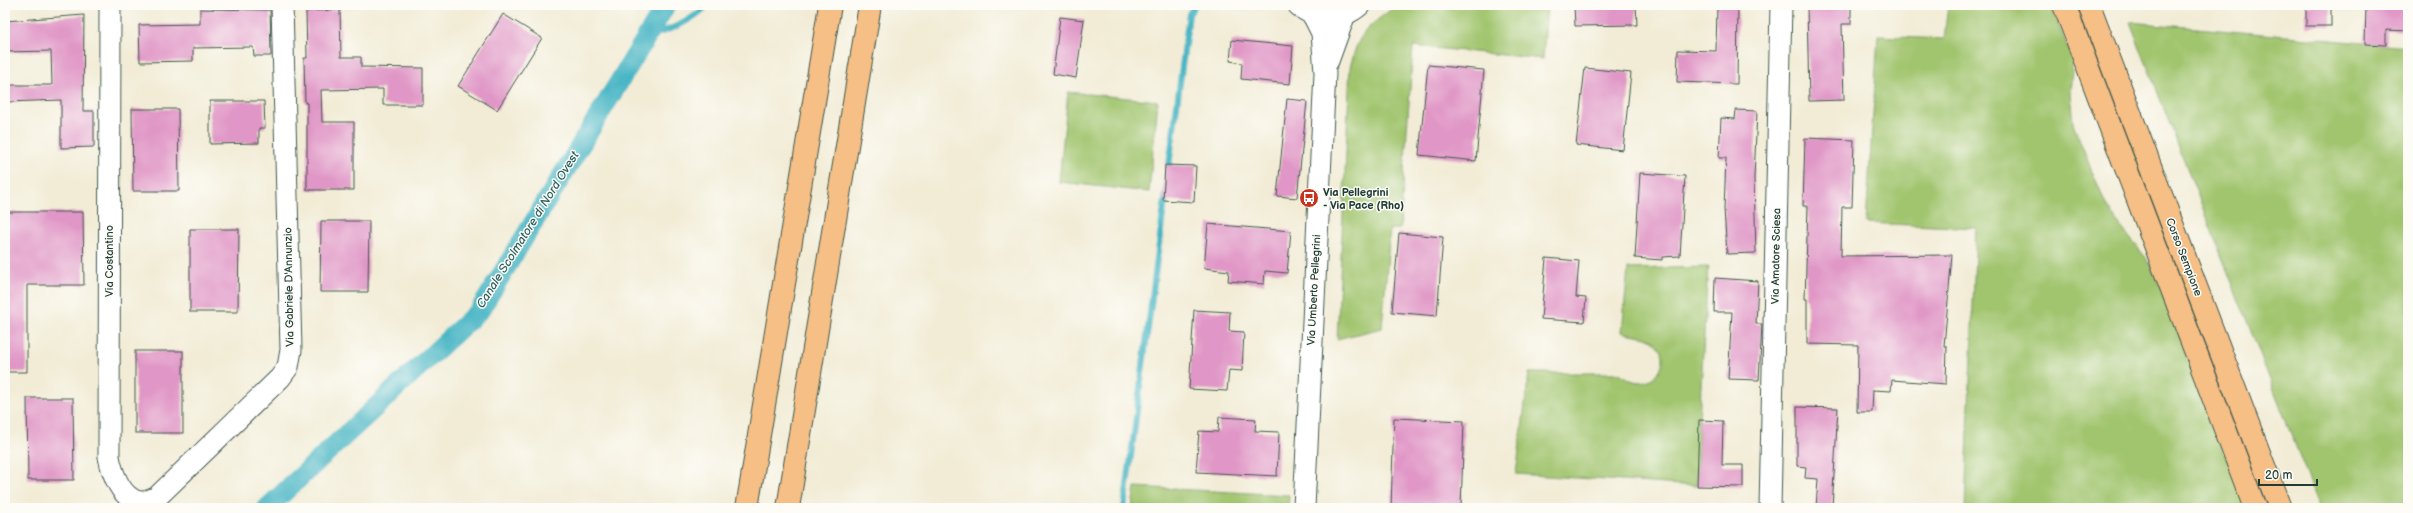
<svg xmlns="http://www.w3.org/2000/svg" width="2413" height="513" font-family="'Balsamiq Sans',sans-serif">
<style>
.green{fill:#a1c56e;stroke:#608151}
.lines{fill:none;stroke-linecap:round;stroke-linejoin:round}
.stream{stroke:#49b6c5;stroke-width:6}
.canal{stroke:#49b6c5;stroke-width:20}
.building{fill:#e096c6}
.minor-casing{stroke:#3f574c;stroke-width:23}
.tertiary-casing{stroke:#3f574c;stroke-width:24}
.trunk-casing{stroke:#3f574c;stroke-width:24}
.motorway-casing{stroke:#3f574c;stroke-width:24}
.minor{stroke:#fff;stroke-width:21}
.tertiary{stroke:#fff;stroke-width:22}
.trunk{stroke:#f5bf86;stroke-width:22}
.motorway{stroke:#f5bf86;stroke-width:22}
.labels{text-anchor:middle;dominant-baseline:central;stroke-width:3;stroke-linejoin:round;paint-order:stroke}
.poi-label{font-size:11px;font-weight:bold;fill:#1f3d34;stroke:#fdfcf7;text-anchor:start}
.street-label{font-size:11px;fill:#1f3d34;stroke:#fdfcf7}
.water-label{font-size:12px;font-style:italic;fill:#2c6160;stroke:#fdfcf7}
</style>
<rect width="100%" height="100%" fill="#fdfcf7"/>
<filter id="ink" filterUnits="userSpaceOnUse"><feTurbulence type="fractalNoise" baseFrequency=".025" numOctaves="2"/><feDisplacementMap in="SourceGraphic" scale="8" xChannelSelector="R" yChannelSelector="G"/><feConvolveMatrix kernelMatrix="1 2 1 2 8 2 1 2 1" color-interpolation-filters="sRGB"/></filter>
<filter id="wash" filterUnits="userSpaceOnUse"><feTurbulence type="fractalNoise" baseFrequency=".012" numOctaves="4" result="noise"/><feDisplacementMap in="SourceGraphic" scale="16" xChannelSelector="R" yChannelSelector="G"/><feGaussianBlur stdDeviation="0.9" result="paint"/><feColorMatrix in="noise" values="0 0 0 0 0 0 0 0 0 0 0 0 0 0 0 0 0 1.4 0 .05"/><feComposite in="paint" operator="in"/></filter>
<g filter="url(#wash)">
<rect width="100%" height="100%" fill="#f2ecd6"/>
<g class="green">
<path d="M1397,5H1547L1543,59L1413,46L1400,229H1390L1382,328L1337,339L1350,68C1359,30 1367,28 1397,5Z"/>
<polygon points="1948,5 2051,5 2073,62 2070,92 2073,123 2105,203 2116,221 2147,259 2156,277 2246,508 1965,508 1976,228 1866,223 1878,36 1944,39"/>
<polygon points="2130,22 2408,47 2408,508 2320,508"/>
<polygon points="1068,92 1158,101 1149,192 1059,182"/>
<path d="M1708,267L1699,420L1697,486L1516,474L1529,373H1620C1649,400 1680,358 1652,340C1645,335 1631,335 1622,332L1628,269Z"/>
<polygon points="1135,487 1289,495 1288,508 1132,508"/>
</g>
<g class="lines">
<g class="stream">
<path d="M648,35C671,31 691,21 708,5"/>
<polyline points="1168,173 1189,14 1195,5"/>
<polyline points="1124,508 1166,192"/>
</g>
<polyline class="canal" points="267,508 480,310 666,5"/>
</g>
<g id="blocks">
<g class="building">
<polygon points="1574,5 1636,5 1637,25 1575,26"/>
<polygon points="1717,5 1738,5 1737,84 1677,82 1678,50 1716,51"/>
<polygon points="1807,5 1851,5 1851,24 1842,24 1844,100 1809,101"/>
<rect x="2306" y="5" width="25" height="21"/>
<polygon points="2366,5 2408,5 2408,31 2386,30 2386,45 2365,44"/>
<polygon points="200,9 270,10 271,56 254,56 253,47 193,48 193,61 140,62 139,25 200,24"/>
<polygon points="340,10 341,57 361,57 361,67 423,68 423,105 383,105 383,89 321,90 322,122 354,122 354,190 307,190 307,103 305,103 304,58 307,58 306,11"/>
<polygon points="503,14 542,38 497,110 458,86"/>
<polygon points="84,15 83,111 94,111 94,147 61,148 61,100 7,102 7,85 52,85 51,51 5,52 5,21"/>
<polygon points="1060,17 1084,20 1076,78 1053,74"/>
<polygon points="1232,40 1293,46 1290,84 1241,79 1242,63 1230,61"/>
<polygon points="1428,65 1484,70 1476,161 1419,155"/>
<polygon points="1585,68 1631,73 1623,150 1576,145"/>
<polygon points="1287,99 1307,101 1297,198 1277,196"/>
<polygon points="210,101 264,101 265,128 259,128 259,143 210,144"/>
<polygon points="132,109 178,109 179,191 133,191"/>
<polygon points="1736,110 1757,111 1754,178 1756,253 1727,254 1724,209 1726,158 1719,158 1721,118 1735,119"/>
<polygon points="1805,138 1854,140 1852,207 1842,207 1841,256 1952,255 1944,346 1947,346 1946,384 1892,380 1891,391 1873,390 1872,412 1857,412 1858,345 1807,344 1807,299 1805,299 1808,206 1803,206"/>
<polygon points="1165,165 1196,166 1194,202 1163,200"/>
<polygon points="1640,173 1685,176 1680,256 1662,257 1662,260 1635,258"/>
<polygon points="5,212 83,212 84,285 27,285 27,372 5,372"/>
<polygon points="321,221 369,221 368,292 320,292"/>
<polygon points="1208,224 1291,231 1287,273 1265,271 1264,284 1228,281 1229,271 1204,268"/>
<polygon points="190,229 239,229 238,312 190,312"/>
<polygon points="1399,233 1443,237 1437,316 1392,312"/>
<polygon points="1546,258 1579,261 1576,297 1586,298 1584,322 1541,319"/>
<polygon points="1715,278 1758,281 1756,324 1762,324 1759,380 1728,379 1732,312 1714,312"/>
<polygon points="1194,310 1230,312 1229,331 1244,332 1242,371 1229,370 1227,391 1189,389"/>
<rect x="135" y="351" width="48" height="82"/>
<polygon points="27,398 73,398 74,480 28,480"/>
<polygon points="1797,407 1838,408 1832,508 1816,508 1818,479 1805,478 1806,467 1797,466"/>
<polygon points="1219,417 1256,419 1255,431 1279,432 1277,476 1196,472 1199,431 1218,432"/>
<polygon points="1394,418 1464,421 1461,508 1391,508"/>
<polygon points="1699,420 1723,421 1722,465 1743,465 1743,487 1697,486"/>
</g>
</g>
</g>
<g filter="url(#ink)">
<use href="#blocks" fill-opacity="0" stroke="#3f574c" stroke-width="1"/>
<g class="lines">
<g class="minor-casing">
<g id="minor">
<path d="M110,5L109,457C112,472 121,500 141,502C145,503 152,499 156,498L280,378L288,367L291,350L282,5"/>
<polyline points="1328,61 1345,14"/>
<polyline points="1304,508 1325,73 1322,33 1312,13"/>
<polyline points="1770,508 1781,5"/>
</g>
</g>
<g class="tertiary-casing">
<path id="tertiary" d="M1299,5C1316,20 1342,20 1359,5"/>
</g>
<g class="trunk-casing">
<g id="trunk">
<polyline points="2064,5 2255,508"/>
<polyline points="2089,5 2280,508"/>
</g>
</g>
<g class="motorway-casing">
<g id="motorway">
<polyline points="747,508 830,5"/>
<polyline points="788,508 870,5"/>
</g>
</g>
<use href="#minor" class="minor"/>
<use href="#tertiary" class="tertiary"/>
<use href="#trunk" class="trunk"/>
<use href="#motorway" class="motorway"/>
</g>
</g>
<defs>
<g id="bus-disc" transform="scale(1)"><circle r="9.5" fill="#c8321e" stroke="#fdfcf7"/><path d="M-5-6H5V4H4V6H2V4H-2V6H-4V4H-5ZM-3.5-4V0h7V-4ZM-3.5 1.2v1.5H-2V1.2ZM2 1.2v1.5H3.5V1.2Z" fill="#fff"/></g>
</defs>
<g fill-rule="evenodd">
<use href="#bus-disc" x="1309" y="198"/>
</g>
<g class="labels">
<g class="poi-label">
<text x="1323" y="192">Via Pellegrini<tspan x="1323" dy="13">- Via Pace (Rho)</tspan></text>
</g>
<g class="street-label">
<text transform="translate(1776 256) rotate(-89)">Via Amatore Sciesa</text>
<text transform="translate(2184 257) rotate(69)">Corso Sempione</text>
<text transform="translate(109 261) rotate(-90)">Via Costantino</text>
<text transform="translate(289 287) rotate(-91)">Via Gabriele D'Annunzio</text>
<text transform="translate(1314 290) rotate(-87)">Via Umberto Pellegrini</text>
</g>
<g class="water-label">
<text transform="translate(528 230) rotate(-58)">Canale Scolmatore di Nord Ovest</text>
</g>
</g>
<rect width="2413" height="513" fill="none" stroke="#fdfcf7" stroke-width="20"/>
<path d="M2259 479v6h58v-6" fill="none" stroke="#1f3d34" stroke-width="2"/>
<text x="2265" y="479" font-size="12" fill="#1f3d34" stroke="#fdfcf7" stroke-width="3" paint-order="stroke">20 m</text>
</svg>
